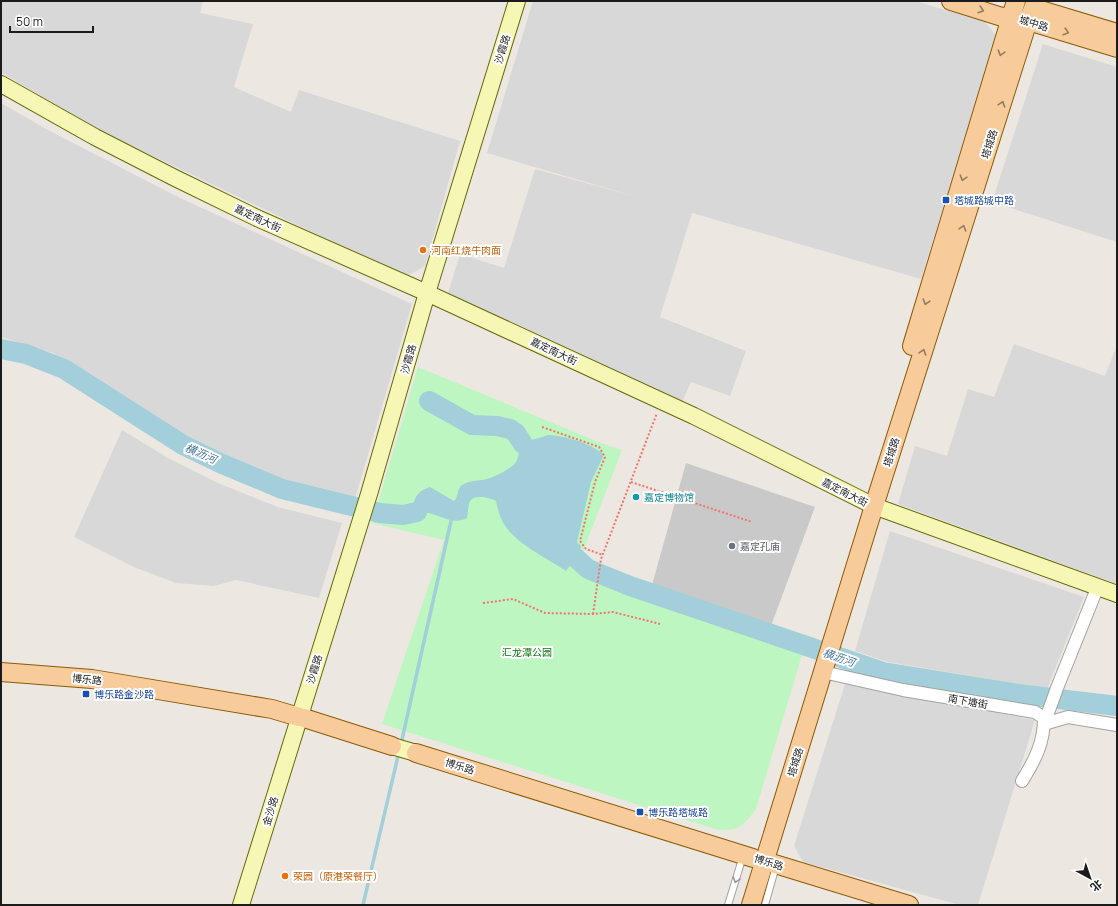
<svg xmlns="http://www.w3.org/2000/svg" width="1118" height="906" font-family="Manrope,'Noto Sans SC',sans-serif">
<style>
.residential{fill:#d9d8d8}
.religious{fill:#c9c9c9}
.park{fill:#bdf6c0}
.water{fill:#a2cfd9}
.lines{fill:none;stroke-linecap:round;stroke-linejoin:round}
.stream{stroke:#a2cfd9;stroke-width:3.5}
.river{stroke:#a2cfd9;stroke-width:20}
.lane-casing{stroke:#a2a2a2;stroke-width:8}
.street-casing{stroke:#a2a2a2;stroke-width:14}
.secondary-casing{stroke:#656b09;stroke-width:18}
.primary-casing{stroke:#8c5a06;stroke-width:20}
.path{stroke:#f4736a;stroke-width:2;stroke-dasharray:2 2;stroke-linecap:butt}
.lane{stroke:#fff;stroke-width:6}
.street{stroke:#fff;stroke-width:12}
.secondary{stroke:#f6f6b5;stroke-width:16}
.primary{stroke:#f7cb9a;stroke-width:18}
.oneway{stroke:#947c61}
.oneway2{stroke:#989898}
.transit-dot{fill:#1a4fb4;stroke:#fff;stroke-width:1.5}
.food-dot{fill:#e8710a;stroke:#fff;stroke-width:1.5}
.culture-dot{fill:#0f9aa8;stroke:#fff;stroke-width:1.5}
.worship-dot{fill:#6b7280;stroke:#fff;stroke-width:1.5}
.labels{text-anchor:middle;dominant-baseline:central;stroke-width:4;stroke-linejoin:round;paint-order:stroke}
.street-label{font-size:10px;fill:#1b1b1b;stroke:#fff}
.transit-label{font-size:10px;fill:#164399;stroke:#fff;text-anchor:start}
.food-label{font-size:10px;fill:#c56008;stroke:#fff;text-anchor:start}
.culture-label{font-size:10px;fill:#0d838f;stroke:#fff;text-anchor:start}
.worship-label{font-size:10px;fill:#5b616d;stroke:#fff;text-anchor:start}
.park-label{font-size:10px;fill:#0f7313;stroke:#fff}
.water-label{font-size:11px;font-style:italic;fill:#49789f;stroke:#fff}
</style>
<rect width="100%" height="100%" fill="#ece8e1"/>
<g class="residential">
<polygon points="1,1 203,1 200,13 253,24 234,87 291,112 299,90 460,141 425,266 406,277 109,135 64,110 1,72"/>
<polygon points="533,1 915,1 985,22 996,35 921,279 692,213 660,317 746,351 730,396 691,382 682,402 448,293 460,254 504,268 535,169 637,197 487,153"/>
<polygon points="1043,44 1117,67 1117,242 992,202"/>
<polygon points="1,103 48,130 180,198 412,304 355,499 276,477 221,455 171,429 87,372 53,353 1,337"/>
<polygon points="1014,344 1105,376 1117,345 1117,584 898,504 915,446 947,456 968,389 994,397"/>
<polygon points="122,430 168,458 218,483 278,507 342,523 319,598 236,580 214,586 176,583 134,567 74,537"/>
<polygon points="890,531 1084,597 1047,689 888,662 855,651"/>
<polygon points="845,684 1035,720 978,905 960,905 803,862 794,846"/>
</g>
<polygon class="religious" points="686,463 815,507 771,626 652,585"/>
<path class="park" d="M418,367L601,443L622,450L582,554L619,574L807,638L756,809C743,826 740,831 718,830L382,724L444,540L372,523Z"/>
<path class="water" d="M548,435C566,436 587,442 602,453L603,457L591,482L577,542L581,546L579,552L566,571C548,559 517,544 506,527C500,519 498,510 496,501C490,498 475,494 470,501C468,505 468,513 467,518C450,527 435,510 417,512L413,506C415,495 419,491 430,487L454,501C459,496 457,488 462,485C470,479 485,482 495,476C501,473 512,468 516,462C520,456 518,445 527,441C533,439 541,438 548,435Z"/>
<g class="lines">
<g class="stream">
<polyline points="401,744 451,521"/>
<polyline points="363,905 399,752"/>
</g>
<g class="river">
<polyline points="1,349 26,354 64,369 183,445 220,463 282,489 380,513 403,515 417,512"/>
<polyline points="429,401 472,425 497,426 510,429 516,433 523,444"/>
<polyline points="575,557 588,569 630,586 883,672 1018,694 1117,706"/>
</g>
<g class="lane-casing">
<g id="lane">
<polyline points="728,905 743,856"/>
<polyline points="765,905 776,866"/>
</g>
</g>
<g class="street-casing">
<g id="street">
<path d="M823,672L903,690L1035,712L1044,718C1044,743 1035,760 1022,781"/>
<polyline points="1044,724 1057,688 1098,586"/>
<polyline points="1044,724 1068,717 1117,725"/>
</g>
</g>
<g class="secondary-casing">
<g id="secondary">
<polyline points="1,84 95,137 175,178 257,218 427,293 694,416 874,506 1117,594"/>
<polyline points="392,746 416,753"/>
<polyline points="241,905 369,494 427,293 517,1"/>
</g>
</g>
<g class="primary-casing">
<g id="primary">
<polyline points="951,1 1002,17 1012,16"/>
<polyline points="1034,8 1117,33"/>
<polyline points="1028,21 1117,48"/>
<polyline points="912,346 1016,1"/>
<polyline points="1,672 92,679 272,709 299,717"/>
<polyline points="304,718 392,746"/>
<polyline points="416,753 753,858"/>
<polyline points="765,861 909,905"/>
<polyline points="751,905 874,506 1028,21 1036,1"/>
</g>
</g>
<g class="path">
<polyline points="542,427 599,447 605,457 595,482 580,541 586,549 603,555"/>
<polyline points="631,482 752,522"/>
<polyline points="483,603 513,599 545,613 593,614 613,612 660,624"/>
<polyline points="593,614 601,559 657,413"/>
</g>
<use href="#lane" class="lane"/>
<use href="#street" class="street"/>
<use href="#secondary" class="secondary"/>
<use href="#primary" class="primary"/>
</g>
<defs><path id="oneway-chevron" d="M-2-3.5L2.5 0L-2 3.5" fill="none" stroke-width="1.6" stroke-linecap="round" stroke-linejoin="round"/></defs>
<g class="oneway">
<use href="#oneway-chevron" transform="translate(981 10) rotate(17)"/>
<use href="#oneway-chevron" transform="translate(1066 32) rotate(17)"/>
<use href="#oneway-chevron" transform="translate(1001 53) rotate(107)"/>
<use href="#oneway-chevron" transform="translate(1002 104) rotate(-72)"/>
<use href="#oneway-chevron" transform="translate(963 178) rotate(107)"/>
<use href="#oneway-chevron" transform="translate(963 228) rotate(-72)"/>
<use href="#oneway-chevron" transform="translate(926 302) rotate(107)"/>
<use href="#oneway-chevron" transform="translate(923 352) rotate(-72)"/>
</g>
<use class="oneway2" href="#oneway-chevron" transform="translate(736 880) rotate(107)"/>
<g class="transit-dot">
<rect x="942" y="196" width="8" height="8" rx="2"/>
<rect x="82" y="690" width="8" height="8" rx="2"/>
<rect x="636" y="808" width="8" height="8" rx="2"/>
</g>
<g class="food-dot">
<circle cx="423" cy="250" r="4"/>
<circle cx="285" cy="876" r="4"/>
</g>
<circle class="culture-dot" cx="636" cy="497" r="4"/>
<circle class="worship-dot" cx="732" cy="546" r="4"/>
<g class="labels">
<g class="street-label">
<text transform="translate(1034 23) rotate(17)">城中路</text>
<text transform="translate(502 49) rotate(-73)">沙霞路</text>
<text transform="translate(989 144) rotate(-72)">塔城路</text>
<text transform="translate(258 218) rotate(25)">嘉定南大街</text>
<text transform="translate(554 351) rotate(25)">嘉定南大街</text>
<text transform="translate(408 359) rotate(-74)">沙霞路</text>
<text transform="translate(891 452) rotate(-72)">塔城路</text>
<text transform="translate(845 492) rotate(27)">嘉定南大街</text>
<text transform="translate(314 669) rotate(-73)">沙霞路</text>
<text transform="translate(87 679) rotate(6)">博乐路</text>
<text transform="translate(968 701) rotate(10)">南下塘街</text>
<text transform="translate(795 762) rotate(-73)">塔城路</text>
<text transform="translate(460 766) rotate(17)">博乐路</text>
<text transform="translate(270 811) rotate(-73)">金沙路</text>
<text transform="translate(769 862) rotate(17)">博乐路</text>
</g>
<g class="transit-label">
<text x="954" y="200">塔城路城中路</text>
<text x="94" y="694">博乐路金沙路</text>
<text x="648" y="812">博乐路塔城路</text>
</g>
<g class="food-label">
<text x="431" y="250">河南红烧牛肉面</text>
<text x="293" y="876">荣园（原港荣餐厅）</text>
</g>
<g class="culture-label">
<text x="644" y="497">嘉定博物馆</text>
</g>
<g class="worship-label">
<text x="740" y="546">嘉定孔庙</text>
</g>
<g class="park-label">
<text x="527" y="652">汇龙潭公园</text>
</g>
<g class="water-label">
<text transform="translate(201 453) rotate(24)">横沥河</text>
<text transform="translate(839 657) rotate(19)">横沥河</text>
</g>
</g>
<rect width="1118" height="906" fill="none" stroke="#1b1b1b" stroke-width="4"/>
<g transform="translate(1090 878) rotate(140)" stroke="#ffffff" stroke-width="3" paint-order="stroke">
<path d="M0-3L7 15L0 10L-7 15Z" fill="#1b1b1b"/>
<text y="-6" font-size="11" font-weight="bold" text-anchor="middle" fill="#1b1b1b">北</text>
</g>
<path d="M10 26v6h83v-6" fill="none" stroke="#1b1b1b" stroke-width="2"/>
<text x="16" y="26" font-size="12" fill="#1b1b1b" stroke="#ffffff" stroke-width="3" paint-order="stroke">50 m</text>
</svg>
